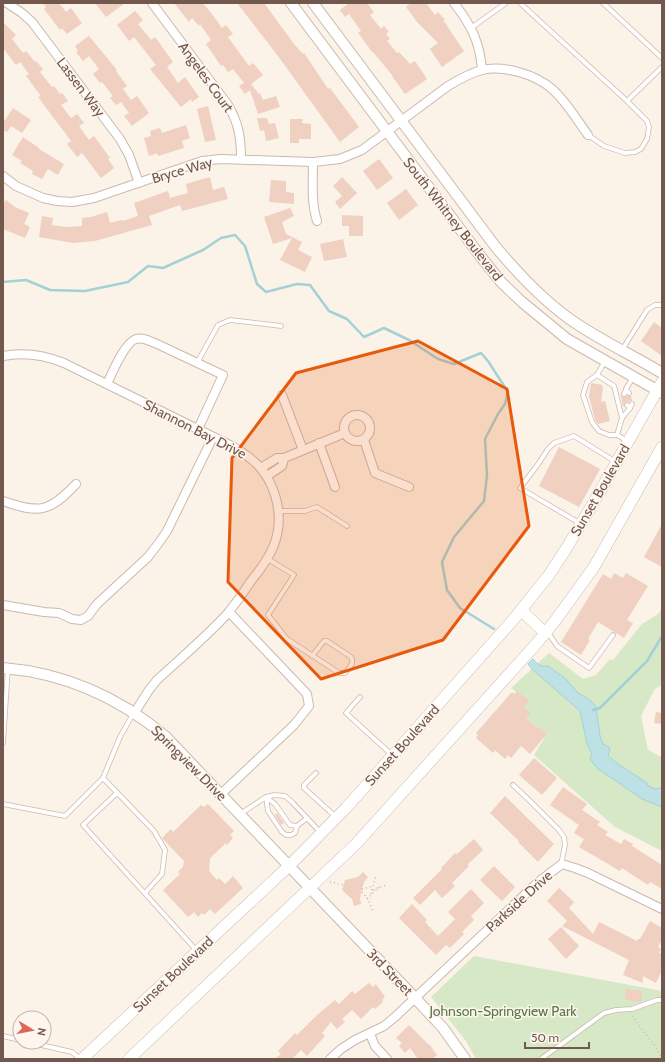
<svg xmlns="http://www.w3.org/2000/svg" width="665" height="1062" font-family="Cabin,sans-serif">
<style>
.green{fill:#d7e8c7}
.water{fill:#bde1e4;stroke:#a4d1d5}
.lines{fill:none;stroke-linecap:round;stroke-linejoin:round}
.stream{stroke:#a4d1d5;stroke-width:2.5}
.building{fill:#efd0c1}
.service-casing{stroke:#ccb9ae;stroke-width:5.5}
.minor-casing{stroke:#ccb9ae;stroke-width:10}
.tertiary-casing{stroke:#ccb9ae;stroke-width:12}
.secondary-casing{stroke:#d1bbaf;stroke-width:12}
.path{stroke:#d4b3a4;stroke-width:1.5;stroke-dasharray:1 3;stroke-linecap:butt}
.service{stroke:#fff;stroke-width:4}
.minor{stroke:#fff;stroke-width:8}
.tertiary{stroke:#fff;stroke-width:10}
.secondary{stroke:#fff;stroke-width:11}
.marked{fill:#e8590c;fill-opacity:0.2;stroke:#e8590c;stroke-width:3;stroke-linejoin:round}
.labels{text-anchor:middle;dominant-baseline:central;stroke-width:3;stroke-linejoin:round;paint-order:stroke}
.street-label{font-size:14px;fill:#73584d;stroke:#fef6ee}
.park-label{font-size:14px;fill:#597846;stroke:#fef6ee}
</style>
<rect width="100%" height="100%" fill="#fbf2e8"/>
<g class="green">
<polygon points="662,608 662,684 654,690 641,716 648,750 662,757 662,851 615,827 534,755 547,734 539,727 538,728 526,718 530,713 524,707 528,701 511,688 549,653 583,679 596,675 610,659 613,660 642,624 658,614"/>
<polygon points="474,956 662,991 662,1059 476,1059 466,1041 431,997"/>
</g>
<path class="water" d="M533,659C538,665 541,667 548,666L566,679L577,692L590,700L596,707L600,736L603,744L609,747L610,750L608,755L615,762L647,783L648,786L655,789L660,788L662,789V807L642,799L597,768L590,759L592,754L587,744L580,711L533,670L528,664Z"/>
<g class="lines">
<g class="stream">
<polyline points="3,282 26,280 50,290 85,291 128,282 148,266 163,268 203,250 221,238 235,235 245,246 257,284 266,292 297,284 310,285 329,311 347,319 364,337 384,328 409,340 438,359 454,364 481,353 488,361 508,392 505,404 498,414 485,439 487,475 484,501 454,537 442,562 447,590 460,608 494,629"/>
<polyline points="593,710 600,708 647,661 662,636"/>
</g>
</g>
<g class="building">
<polygon points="43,3 59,3 66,12 71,8 82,23 67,34 62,28 60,30 44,9 46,7"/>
<polygon points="95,3 125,3 106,17"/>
<polygon points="174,3 203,3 212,14 222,28 226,25 233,34 228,37 249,66 253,63 263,75 251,84 259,94 260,93 263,100 276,96 280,107 258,114 250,90 245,94 239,86 244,83 233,69 228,72 223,65 221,66 206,44 211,40 200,24 199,26 192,18 189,22"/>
<polygon points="237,3 264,3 294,44 303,54 304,53 328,89 330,88 359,127 340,142 278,56"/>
<polygon points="349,3 367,3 374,12 370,15 381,29 384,26 389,32 386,34 390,39 387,41 397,53 399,52 410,64 415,61 427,79 405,94 392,76 393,76 373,52 373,53 358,33 361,31 349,14 345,17 340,10"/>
<polygon points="411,3 426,3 435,15 438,12 445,20 443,21 448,26 447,26 464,51 442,67 430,49 438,43 417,22 406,7"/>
<polygon points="135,11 143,20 138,24 151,40 155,37 173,62 167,67 178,83 185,77 199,97 192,102 191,99 181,107 150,69 156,65 134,37 129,41 117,25"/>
<polygon points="3,22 16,35 12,39 23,53 26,51 35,62 36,61 43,69 40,72 52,87 54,86 60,94 62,93 68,101 61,105 71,118 77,114 84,123 79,126 89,140 94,136 110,158 108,159 114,168 101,178 82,153 77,157 67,144 71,141 38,97 41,96 26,76 29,74 20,62 16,65 3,48"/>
<polygon points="89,36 117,70 116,71 127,86 123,89 131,100 137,96 149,113 132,126 124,116 129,113 121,102 116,105 110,98 113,96 102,82 100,83 93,74 99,69 89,56 83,61 76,52 78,51 75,46"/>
<polygon points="208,106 216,140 205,142 197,109"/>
<polygon points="13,108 31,120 22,133 11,126 7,132 3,130 3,123"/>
<polygon points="257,118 267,118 269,124 275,123 279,138 266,141 264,130 260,131"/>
<polygon points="290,119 303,119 302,123 311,124 311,139 299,139 299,143 290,143"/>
<polygon points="186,125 190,138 182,141 184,148 158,156 157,153 149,156 144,138 151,136 150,131 160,128 162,133"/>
<polygon points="23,137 39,148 39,149 64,164 58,175 48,169 42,179 32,174 33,171 20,163 22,161 12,155"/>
<polygon points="379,159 393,178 377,190 363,171"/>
<polygon points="210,177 213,190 224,187 228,199 182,211 180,205 149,216 152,225 95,241 73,243 39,237 42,216 53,218 52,225 65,227 82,226 82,218 91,217 107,212 110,223 122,220 123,221 138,216 134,203 168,191 170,198 188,193 186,184"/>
<polygon points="342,177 357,193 340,209 335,202 342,196 333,186"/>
<polygon points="271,180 286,181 286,192 294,193 294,204 269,202"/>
<polygon points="406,189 418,205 399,220 387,203"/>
<polygon points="6,200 15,207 29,213 24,224 30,227 25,238 3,229 3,204"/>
<polygon points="290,208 294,216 282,222 286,234 302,242 298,250 312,257 305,272 280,260 292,238 273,244 264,217"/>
<polygon points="342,215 363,216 363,236 349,236 349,226 342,226"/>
<polygon points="343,239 347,257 324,261 320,244"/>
<polygon points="654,322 662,328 662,356 641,341"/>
<polygon points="592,383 602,385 602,387 603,387 601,402 605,401 610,421 598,424 595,420 589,396 591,384"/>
<polygon points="621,396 624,397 627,396 631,396 632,401 625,402 623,407"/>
<polygon points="559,447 600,469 579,507 539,486"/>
<polygon points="662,524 662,567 644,557"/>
<polygon points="614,573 623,578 626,573 648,586 627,620 633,623 624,638 598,622 588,639 590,640 581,655 561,642 603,574 611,579"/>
<polygon points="517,691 529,701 524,707 531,713 526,718 538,728 539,727 547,734 530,754 521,746 511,758 508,755 505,759 495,750 493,753 476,738 478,735 476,733 512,692 514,694"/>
<polygon points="656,712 662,713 662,724 654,723"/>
<polygon points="534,758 557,778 542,795 519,775"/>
<polygon points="563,787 587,804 582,810 600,822 597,825 608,832 605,835 621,844 624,839 633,844 632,846 662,865 662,889 650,882 648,885 622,868 620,871 579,847 584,839 574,833 579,825 550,805"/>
<polygon points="505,796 554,844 538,862 518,842 519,841 490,813"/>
<polygon points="208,804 234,831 230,835 233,838 227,845 226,843 210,858 209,871 217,880 219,878 225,884 233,876 243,888 215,914 210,909 204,915 202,913 198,917 194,912 188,917 163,890 180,874 178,872 183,867 184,861 162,838 171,829 173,832 201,805 204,807"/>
<polygon points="277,813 284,823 281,825 275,815"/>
<polygon points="474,839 483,850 467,865 469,866 452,883 455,886 442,898 435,890 420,905 413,898 442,869 441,868 455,853 457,854"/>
<polygon points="494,866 515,887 502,901 480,880"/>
<polygon points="363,872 368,877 364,882 362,889 360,898 361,904 354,906 352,899 342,890 345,880 358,877"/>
<polygon points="559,888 574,902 569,908 593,934 599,922 637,941 638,939 640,939 650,921 662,928 662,940 658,947 661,949 659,953 662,954 662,970 656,983 643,976 643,983 623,975 629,960 562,926 567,921 547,901"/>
<polygon points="471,889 484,903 471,916 474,920 462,932 464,934 450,948 446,945 436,955 399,918 412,904 427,920 425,922 438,936 455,919 448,912"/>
<polygon points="561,927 579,946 566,959 548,939"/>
<polygon points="369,983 373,987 376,984 385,997 382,1000 383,1002 375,1009 373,1007 361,1019 352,1010 342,1019 345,1022 337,1029 331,1022 322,1033 325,1036 307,1056 301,1050 292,1059 275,1059 281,1054 278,1051 295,1033 297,1035 316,1016 335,1000 339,1004 352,991 355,994"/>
<polygon points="626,989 642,991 641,1002 625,1000"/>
<polygon points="409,1025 428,1044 429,1044 437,1055 432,1059 418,1059 410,1048 405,1053 399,1046 402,1043 396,1038"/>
</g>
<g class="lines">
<g class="service-casing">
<g id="service">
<polyline points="520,3 627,101 647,121 649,127 647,139 641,149 635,152 625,153 604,146 588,135"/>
<polyline points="603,3 662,58"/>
<polyline points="471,28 506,3"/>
<polyline points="627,101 662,67"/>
<polyline points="622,350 647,310 655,305 662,305"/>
<polyline points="605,361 597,375 587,382 583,395 592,422 599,431 609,435 617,435 628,441"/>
<polyline points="197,363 218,325 230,320 281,326"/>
<polyline points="597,375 614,386 622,418 617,435"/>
<polyline points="626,389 633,377"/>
<polyline points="624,394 626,390 629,393"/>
<polyline points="627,405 630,408 632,404"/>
<polyline points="622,418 630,408"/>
<polyline points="279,511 305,511 317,507 347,526"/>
<polyline points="581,524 520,488 539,463 548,449 554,443 574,436 616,462"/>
<path d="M268,559L294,575L268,615L287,639L339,673H345C349,668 355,663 351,657L327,641H324L312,656"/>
<polyline points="547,631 557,646 589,668 613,635"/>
<polyline points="360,697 346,713 392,755"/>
<polyline points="3,743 8,668"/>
<polyline points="316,773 304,785 304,788 336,817"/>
<polyline points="103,778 154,831 165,850 162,874 145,893"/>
<polyline points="513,785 530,801 559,830 564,837 565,845 561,865"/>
<polyline points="117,793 83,825 197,951"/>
<polyline points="3,804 65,816 103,778 120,737 133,714"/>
<polyline points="240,814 266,797 274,795 285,796 292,802 321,833"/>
<polyline points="297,826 290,825 275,804 266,797 268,811 282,832 286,835 291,835 295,833 297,826 307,818"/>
<polyline points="3,1036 20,1040"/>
<polyline points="28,1042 72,1052 80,1059"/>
<polyline points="541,1059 604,1013 616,1010 632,1009 657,1000 662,1000"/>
</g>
</g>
<g class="minor-casing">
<g id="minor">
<polyline points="7,3 22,13 32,22 120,139 129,155 139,183"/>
<path d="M152,3L228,105C239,124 241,138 241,159"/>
<path d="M454,3C471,25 480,42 482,70"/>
<path d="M313,162C313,182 311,202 317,221"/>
<path d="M3,176L16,186L43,198L57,201L72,202L94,198L202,161L221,159L313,162L340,159L362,150L448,86C458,80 470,73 482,70C503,65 535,74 552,89C566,101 577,120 588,135"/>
<path d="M3,356C25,352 44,355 64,363L232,446C254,459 267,470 275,495C280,511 280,529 274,545C269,558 260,570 251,581C244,592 236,603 228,613C206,637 181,658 157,680L149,690L135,712"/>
<path d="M107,384C112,373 125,342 136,339C143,337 149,341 155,343L223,375L198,429"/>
<polyline points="282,395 303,450"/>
<circle cx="357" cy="428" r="13"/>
<polyline points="364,440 375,473 409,487"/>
<polyline points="319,443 335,487"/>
<polyline points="284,458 345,433"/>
<polyline points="261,468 277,458 284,458 282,466 267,476"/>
<path d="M3,501C39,514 50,512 76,484"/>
<polyline points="3,605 44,612 59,613 72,619 81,620 88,616 97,604 148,557 158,544 167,531 213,437"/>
<polyline points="221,794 294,725 309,706 307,694 229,612"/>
<polyline points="370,1034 375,1046 387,1059"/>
<polyline points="330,1059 341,1049 355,1040 384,1026 395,1017 536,884 550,873 562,864 575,868 588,873 662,909"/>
</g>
</g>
<g class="tertiary-casing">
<g id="tertiary">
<polyline points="291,3 481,257 501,282 522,302 567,339 662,393"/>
<path d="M313,3L495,246C519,275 545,303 577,324C604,342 634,356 662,373"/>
<path d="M3,668C65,673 117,696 165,736L415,998L443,1028L465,1059"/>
</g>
</g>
<g class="secondary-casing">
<g id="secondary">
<polyline points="521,610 545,633"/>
<polyline points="82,1059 289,866 346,808 513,620 549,575 566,549 591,507 662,382"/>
<polyline points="129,1059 356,844 537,643 555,621 594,567 662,447"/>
</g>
</g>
<g class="path">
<polyline points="330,882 344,885"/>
<polyline points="362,889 373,886"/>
<polyline points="373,890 386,885"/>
<polyline points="362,892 368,899 373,911"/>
<polyline points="371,894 376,875"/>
<polyline points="367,899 379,887"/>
<polyline points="632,1016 655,1046 662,1059"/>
</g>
<use href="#service" class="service"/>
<use href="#minor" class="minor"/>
<use href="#tertiary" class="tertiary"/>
<use href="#secondary" class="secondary"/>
</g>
<path class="marked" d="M418,341L507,389L529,526L443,640L321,679L228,582L232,458L296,373Z"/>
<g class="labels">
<g class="street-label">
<text transform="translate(206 77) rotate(54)">Angeles Court</text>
<text transform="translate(81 87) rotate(53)">Lassen Way</text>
<text transform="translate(182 170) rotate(-16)">Bryce Way</text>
<text transform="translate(453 219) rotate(52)">South Whitney Boulevard</text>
<text transform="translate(195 429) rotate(27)">Shannon Bay Drive</text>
<text transform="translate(600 490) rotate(-60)">Sunset Boulevard</text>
<text transform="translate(402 745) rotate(-48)">Sunset Boulevard</text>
<text transform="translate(189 763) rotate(45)">Springview Drive</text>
<text transform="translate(519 901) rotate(-42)">Parkside Drive</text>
<text transform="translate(390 972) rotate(46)">3rd Street</text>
<text transform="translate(173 974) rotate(-43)">Sunset Boulevard</text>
</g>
<g class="park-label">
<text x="503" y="1011">Johnson-Springview Park</text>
</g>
</g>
<rect width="665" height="1062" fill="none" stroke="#73584d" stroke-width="8"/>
<g transform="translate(32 1030) rotate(100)"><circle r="19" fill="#fef6ee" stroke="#c6b7ae"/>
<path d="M0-3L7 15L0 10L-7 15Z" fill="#dc6955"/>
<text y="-6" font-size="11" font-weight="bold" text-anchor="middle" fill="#73584d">N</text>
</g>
<path d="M525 1042v6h64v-6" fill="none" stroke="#73584d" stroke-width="2"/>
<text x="531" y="1042" font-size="12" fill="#73584d" stroke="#fef6ee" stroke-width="3" paint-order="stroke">50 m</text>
</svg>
